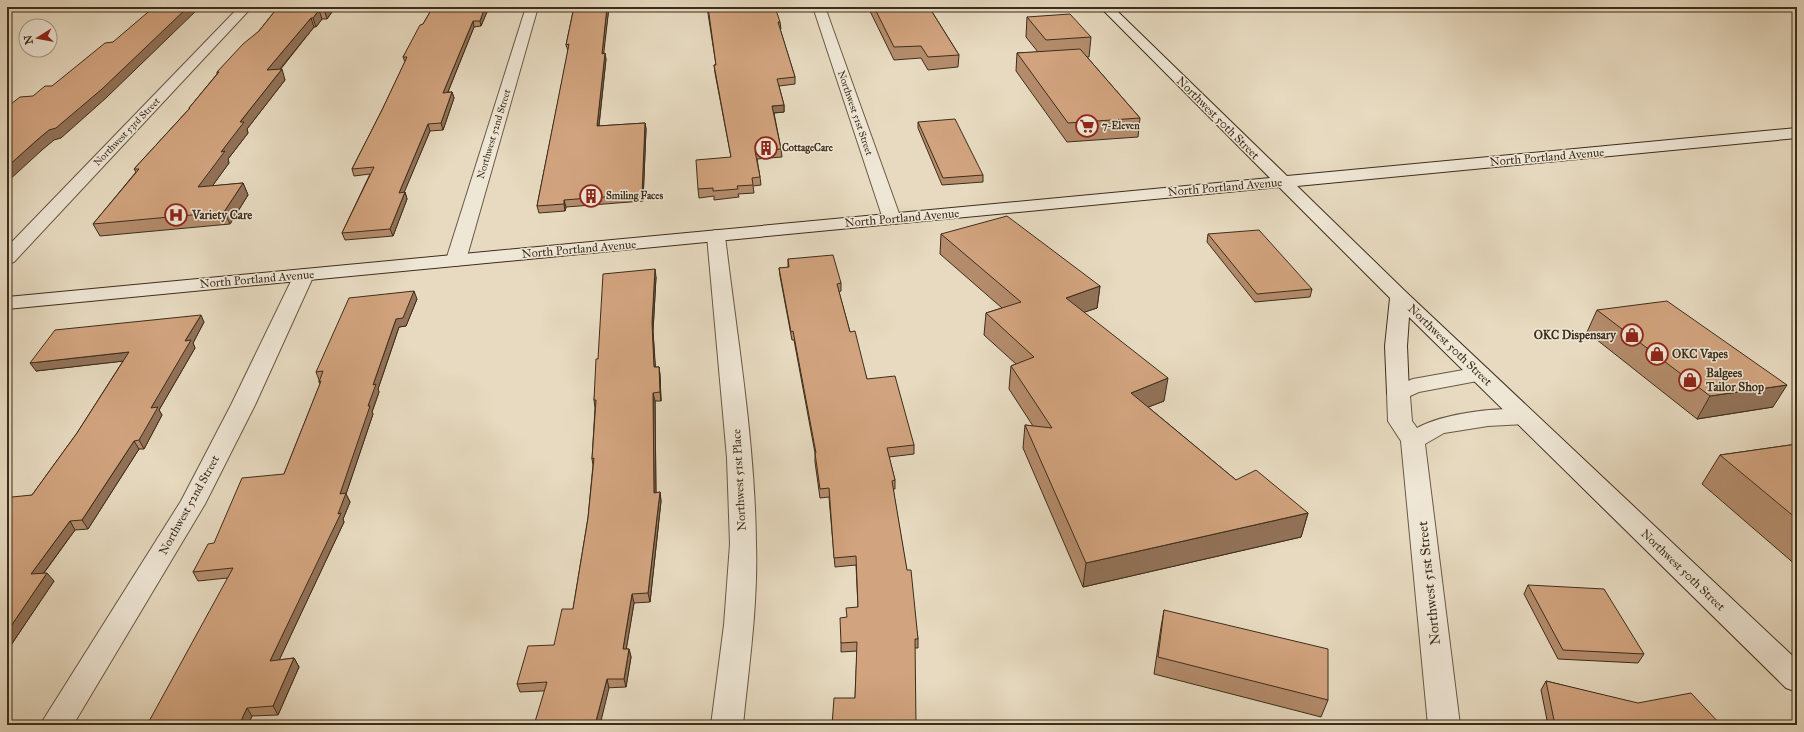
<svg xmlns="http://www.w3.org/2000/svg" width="1804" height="732" font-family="'IM FELL Great Primer',serif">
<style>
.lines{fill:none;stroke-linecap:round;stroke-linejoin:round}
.minor-casing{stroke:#685844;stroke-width:2}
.secondary-casing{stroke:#3d2d1a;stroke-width:2}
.minor{fill:#efe7d6;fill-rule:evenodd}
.secondary{fill:#efe7d6;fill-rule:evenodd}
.wall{fill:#b48c6c;stroke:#3d2d1a}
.shaded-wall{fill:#927258;stroke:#3d2d1a}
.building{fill:#d1a37e;stroke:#3d2d1a}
.labels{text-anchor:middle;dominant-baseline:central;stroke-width:3;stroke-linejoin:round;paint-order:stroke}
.far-street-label{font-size:10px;fill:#3d2d1a;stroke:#efe7d6}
.far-poi-label{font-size:10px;font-weight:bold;fill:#3d2d1a;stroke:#efe7d6;text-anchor:start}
.street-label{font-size:12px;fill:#3d2d1a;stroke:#efe7d6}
.poi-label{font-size:12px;font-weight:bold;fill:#3d2d1a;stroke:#efe7d6;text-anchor:start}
.near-street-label{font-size:14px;fill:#3d2d1a;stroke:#efe7d6}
</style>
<rect width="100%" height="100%" fill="#e7dac0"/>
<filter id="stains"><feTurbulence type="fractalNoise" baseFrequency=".005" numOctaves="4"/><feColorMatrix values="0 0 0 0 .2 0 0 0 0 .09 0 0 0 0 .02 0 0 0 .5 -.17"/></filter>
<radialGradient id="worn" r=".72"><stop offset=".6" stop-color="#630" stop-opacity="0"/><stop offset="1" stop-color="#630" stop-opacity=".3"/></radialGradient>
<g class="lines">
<g class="minor-casing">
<g id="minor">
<polygon points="239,7 252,7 14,262 7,264 7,247"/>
<polygon points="526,7 538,7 466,260 463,264 456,266 449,264 446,260"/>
<polygon points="813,7 825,7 901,219 898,223 892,224 886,223 883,219"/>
<path d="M716,230L723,232L725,236C737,338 755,441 756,544C758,604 749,665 743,725H711L724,625L730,544L727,458L707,236L709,232Z"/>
<polygon points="304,269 311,271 314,275 255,405 205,504 73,725 40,725 181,501 231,405 294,275 297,271"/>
<path d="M1480,367L1488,369L1491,374L1488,379L1419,392L1410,396L1412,421L1417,428C1441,414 1506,404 1533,412L1537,417L1533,422L1525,424L1488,426L1444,433L1425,444L1460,725H1428L1401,441L1388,421L1387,393L1390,388L1413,379Z"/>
</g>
</g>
<g class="secondary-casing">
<polygon id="secondary" points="1100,7 1113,7 1287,176 1797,128 1797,138 1297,186 1407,293 1797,660 1797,692 1786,688 1409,317 1407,346 1409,393 1406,398 1398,400 1390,398 1387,393 1385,346 1390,298 1279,187 7,309 7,297 1270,178"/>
</g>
<use href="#minor" class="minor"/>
<use href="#secondary" class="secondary"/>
</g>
<g class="wall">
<polygon points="278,7 366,7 334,9 327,19 322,19 316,27 314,27 280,70 285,80 247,129 248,133 228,159 229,163 212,186 243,183 248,195 230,224 100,236 93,224 136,172 134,169 189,109 189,108 217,74 217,72 259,31"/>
<polygon points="433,7 489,7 481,26 474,27 448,92 452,92 454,98 443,130 430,131 404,192 405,192 407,199 393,236 345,240 342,233 370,174 354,176 352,169 382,110 405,62 403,57 423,24"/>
<polygon points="574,7 609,7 603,53 606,59 599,126 645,123 646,129 643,201 566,207 565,211 539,213 537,206 568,51 566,45"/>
<polygon points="707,7 780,22 781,29 780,29 795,77 795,84 779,86 784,105 784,112 774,113 781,149 782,157 757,159 760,177 761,185 753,186 754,193 738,194 739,197 714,200 714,196 699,198 698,189 731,157 715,73 714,65 716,65"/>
<polygon points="868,7 929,7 959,55 958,67 928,70 921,58 894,60"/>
<polygon points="1027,17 1091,37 1089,57 1087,57 1140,118 1138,137 1067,142 1016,71 1017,53 1038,52 1026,37"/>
<polygon points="918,122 983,175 983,182 942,185 918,128"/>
<polygon points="941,234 1100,286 1097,308 1084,312 1164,401 1148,407 1236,480 1308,513 1301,537 1083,587 1023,448 1025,425 1033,426 1009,389 1011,366 1016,364 984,335 986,313 1002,308 940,254"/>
<polygon points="1208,234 1312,289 1310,297 1255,302 1207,242"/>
<polygon points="788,259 841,283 841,291 839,292 850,332 867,379 914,445 914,454 889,457 895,480 895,489 893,489 918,639 918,648 915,648 855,698 857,651 841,652 841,643 847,617 858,607 856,565 835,567 829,497 820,498 815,462 815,453 794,340 792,340 780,276 779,268 788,268"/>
<polygon points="656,277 653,331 655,367 659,367 660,375 661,401 655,401 656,493 660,492 661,501 650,602 634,603 626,649 629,649 631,657 626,687 520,692 517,684 554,645 573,609 588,518 593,465 592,459 595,408 594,400 598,359"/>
<polygon points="417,299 406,326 399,327 378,389 379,392 372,412 373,414 346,494 350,502 343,519 344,522 279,660 294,658 299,667 278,715 252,716 248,725 227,578 198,581 193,572 214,543 284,474 320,384 319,382 319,380 316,372"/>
<polygon points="1597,310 1773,407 1697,419 1587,332"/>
<polygon points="204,322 193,343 195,348 159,410 162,415 144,449 139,449 88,529 75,530 44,573 54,581 7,651 7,503 32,495 77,433 123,361 36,371"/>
<polygon points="1797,444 1797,566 1702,484 1720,455"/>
<polygon points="1528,585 1644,654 1638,663 1558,659 1524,594"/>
<polygon points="1164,610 1328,700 1321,717 1154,674 1161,627"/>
<polygon points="1546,681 1721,725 1548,725 1541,690"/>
</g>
<g class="shaded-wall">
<polygon points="7,7 17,7 7,14"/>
<polygon points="188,7 200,7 106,98 61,138 54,140 42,150 7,182 7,167 37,140 49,130"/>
<polygon points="326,7 334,7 334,9 327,19 324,9"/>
<polygon points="485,7 489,7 481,26 480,21"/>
<polygon points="607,7 609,7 603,60 602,54"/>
<polygon points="319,10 322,19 316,27 313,18"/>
<polygon points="311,18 314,27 271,80 267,70"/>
<polygon points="473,21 474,27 445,99 443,93"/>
<polygon points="605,53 606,59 598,133 597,126"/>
<polygon points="282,69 285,80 247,129 248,133 228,159 229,163 203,199 198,187 240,122"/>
<polygon points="452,92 454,98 443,130 441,123"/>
<polygon points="784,105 784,112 773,113 772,106"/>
<polygon points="645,123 646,129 643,201 642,194"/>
<polygon points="428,124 430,131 401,200 399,193"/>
<polygon points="243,183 248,195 230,224 224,212"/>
<polygon points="405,192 407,199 393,236 390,229"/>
<polygon points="564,200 566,207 565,211 564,204"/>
<polygon points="655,269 656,277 653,331 656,375 654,367 652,323"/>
<polygon points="1100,286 1097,308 1064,319 1066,298"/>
<polygon points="414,291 417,299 406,326 399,327 378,389 379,392 372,412 373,414 346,494 350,502 343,519 344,522 275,669 270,661 338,514 340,494 368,406 373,385 396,319"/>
<polygon points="201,315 204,322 193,343 195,348 159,410 162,415 144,449 139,440 151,408 185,341"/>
<polygon points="129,352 133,360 36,371 30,363"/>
<polygon points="659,367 660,375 661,401 660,392"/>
<polygon points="1168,378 1164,401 1128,415 1131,393"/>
<polygon points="1787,385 1773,407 1697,419 1710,396"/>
<polygon points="653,393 655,401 656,501 654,493"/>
<polygon points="134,441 139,449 88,529 82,520"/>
<polygon points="660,492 661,501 650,602 648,593"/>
<polygon points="1308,513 1301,537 1083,587 1086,563"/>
<polygon points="70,521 75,530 37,582 31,574"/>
<polygon points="47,573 54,581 7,651 7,632"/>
<polygon points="632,594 634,603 625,657 623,649"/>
<polygon points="629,649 631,657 626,687 624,679"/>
<polygon points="294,658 299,667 278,715 273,706"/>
<polygon points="607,679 609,688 600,725 595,725"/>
<polygon points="247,708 252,716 248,725 239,725"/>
</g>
<g class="building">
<polygon points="154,7 188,7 102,89 56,128 49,130 37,140 7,167 7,107 20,97 33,96 45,86 52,86 105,43 113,42"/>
<polygon points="278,7 326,7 324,9 319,10 313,18 311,18 267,70 282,69 240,122 244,122 221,152 225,151 198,187 243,183 224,212 93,224 139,169 134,169 190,108 189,108 219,72 217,72 243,44 259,31"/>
<polygon points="433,7 485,7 480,21 473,21 443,93 452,92 441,123 428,124 399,193 405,192 390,229 342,233 374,167 352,169 382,110 407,57 403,57 420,25 423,24"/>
<polygon points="574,7 607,7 602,54 605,53 597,126 645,123 642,194 564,200 564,204 537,206 569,44 566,45"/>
<polygon points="708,7 775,7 780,22 778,22 795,77 777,79 784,105 772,106 781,149 755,151 760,177 752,178 753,185 737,186 738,189 713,191 713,188 698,189 696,160 731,157 714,65 716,65"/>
<polygon points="874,7 929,7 959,55 928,57 921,46 894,47"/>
<polygon points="1070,14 1091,37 1046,40 1027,17"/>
<polygon points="1080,49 1140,118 1068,123 1017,53"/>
<polygon points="955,119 983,175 943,178 918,122"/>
<polygon points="1007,216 1100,286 1066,298 1168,378 1131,393 1236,480 1256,470 1308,513 1086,563 1025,425 1052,428 1011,366 1034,357 986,313 1021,302 941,234"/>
<polygon points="1259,230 1312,289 1257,294 1208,234"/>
<polygon points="833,255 841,283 837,284 850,332 855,331 867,379 895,376 914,445 887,448 895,480 892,481 907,570 911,570 918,639 915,639 916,725 832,725 834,698 855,698 857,642 841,643 840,618 847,617 846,608 858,607 856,556 834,558 829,488 820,489 815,453 816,453 793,331 791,332 779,268 789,267 788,259"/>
<polygon points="655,269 652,323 654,367 659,367 660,392 653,393 654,493 660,492 648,593 632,594 623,649 629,649 624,679 607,679 595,725 534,725 547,682 517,684 528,646 554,645 562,609 573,609 588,518 594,458 592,459 596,400 594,400 596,359 598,359 603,274"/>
<polygon points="414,291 403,318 396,319 373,385 376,384 368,406 370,406 340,494 346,493 338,514 341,513 270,661 294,658 273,706 247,708 239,725 147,725 233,568 193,572 208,544 214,543 242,478 284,474 321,381 319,382 323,371 316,372 349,298"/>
<polygon points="1667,301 1787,385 1710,396 1597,310"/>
<polygon points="201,315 185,341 191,340 151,408 158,407 139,440 134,441 82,520 70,521 31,574 47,573 7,632 7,529 12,522 7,523 7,503 12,497 32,495 77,433 129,352 30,363 55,330"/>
<polygon points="1797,444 1797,519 1720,455"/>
<polygon points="1528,585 1604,589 1644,654 1563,650"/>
<polygon points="1164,610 1328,649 1328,700 1158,657"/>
<polygon points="1546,681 1638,703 1691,693 1721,725 1555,725"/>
</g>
<defs>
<g id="supermarket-ring" transform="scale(1.15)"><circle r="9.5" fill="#efe7d6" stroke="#8f2418" stroke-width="1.5"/><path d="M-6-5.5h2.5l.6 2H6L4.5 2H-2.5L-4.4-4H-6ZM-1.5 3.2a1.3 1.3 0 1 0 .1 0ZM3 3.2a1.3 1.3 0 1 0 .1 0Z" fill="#8f2418"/></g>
<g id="building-ring" transform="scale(1.15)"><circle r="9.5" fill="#efe7d6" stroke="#8f2418" stroke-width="1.5"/><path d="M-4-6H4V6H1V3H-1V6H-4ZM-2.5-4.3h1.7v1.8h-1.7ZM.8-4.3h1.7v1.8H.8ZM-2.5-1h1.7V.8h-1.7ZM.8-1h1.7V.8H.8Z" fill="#8f2418"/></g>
<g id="hospital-ring" transform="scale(1.15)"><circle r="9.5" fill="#efe7d6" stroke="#8f2418" stroke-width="1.5"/><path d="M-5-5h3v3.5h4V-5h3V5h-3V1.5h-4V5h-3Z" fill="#8f2418"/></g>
<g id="shop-ring" transform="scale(1.15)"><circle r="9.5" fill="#efe7d6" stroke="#8f2418" stroke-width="1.5"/><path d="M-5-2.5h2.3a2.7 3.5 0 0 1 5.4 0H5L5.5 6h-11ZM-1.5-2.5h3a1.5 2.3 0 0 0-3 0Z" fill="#8f2418"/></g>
</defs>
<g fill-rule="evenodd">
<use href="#supermarket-ring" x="1087" y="126"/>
<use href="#building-ring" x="766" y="148"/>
<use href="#building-ring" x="591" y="196"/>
<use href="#hospital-ring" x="176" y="215"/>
<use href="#shop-ring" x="1632" y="335"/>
<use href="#shop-ring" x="1657" y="354"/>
<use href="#shop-ring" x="1690" y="380"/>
</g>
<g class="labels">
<g class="far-street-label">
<text transform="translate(855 113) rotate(71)">Northwest 51st Street</text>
<text transform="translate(127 132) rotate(-46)">Northwest 53rd Street</text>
<text transform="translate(494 134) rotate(-73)">Northwest 52nd Street</text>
</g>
<g class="far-poi-label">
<text x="1102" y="126">7-Eleven</text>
<text x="782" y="148">CottageCare</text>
<text x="606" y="196">Smiling Faces</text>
</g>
<g class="street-label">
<text transform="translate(1218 118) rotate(45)">Northwest 50th Street</text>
<text transform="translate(1547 157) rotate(-5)">North Portland Avenue</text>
<text transform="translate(1225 187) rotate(-5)">North Portland Avenue</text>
<text transform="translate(902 218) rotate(-5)">North Portland Avenue</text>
<text transform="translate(579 249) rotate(-5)">North Portland Avenue</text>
<text transform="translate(257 279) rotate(-5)">North Portland Avenue</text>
<text transform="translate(1450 345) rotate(44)">Northwest 50th Street</text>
<text transform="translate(739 480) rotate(-93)">Northwest 51st Place</text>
<text transform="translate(189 505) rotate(-61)">Northwest 52nd Street</text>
<text transform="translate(1683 570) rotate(44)">Northwest 50th Street</text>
</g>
<g class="poi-label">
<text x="192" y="215">Variety Care</text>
<text x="1616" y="335" text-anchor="end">OKC Dispensary</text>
<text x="1672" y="354">OKC Vapes</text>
<text x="1706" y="373">Balgees<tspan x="1706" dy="14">Tailor Shop</tspan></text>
</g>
<g class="near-street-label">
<text transform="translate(1429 583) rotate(-96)">Northwest 51st Street</text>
</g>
</g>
<rect width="1804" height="732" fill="none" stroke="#e7dac0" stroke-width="24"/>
<rect x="8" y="8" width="1788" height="716" fill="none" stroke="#3d2d1a" stroke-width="2"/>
<rect x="12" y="12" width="1780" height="708" fill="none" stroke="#3d2d1a"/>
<g transform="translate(38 38) rotate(259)"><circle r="19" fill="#efe7d6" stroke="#a89d8b"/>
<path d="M0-3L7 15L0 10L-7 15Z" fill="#8f2418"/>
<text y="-6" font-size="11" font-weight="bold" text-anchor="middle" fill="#3d2d1a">N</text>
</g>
<rect width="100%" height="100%" filter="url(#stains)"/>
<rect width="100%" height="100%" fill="url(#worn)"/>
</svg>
